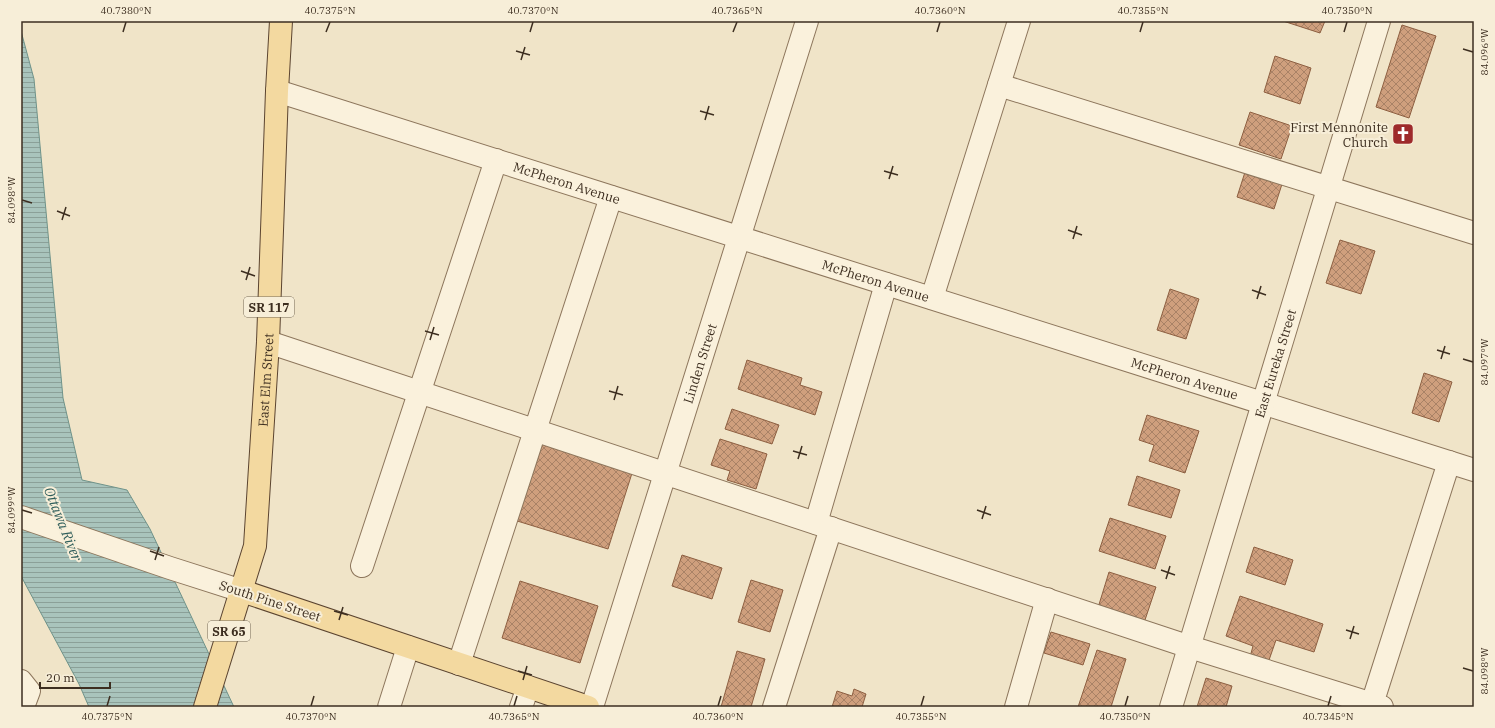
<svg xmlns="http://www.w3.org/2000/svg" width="1495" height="728" font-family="'IBM Plex Serif',serif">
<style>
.water{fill:url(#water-rules);stroke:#6f938a}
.building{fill:url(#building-cross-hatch);stroke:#8d5f41}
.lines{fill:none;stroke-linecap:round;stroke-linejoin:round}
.minor-casing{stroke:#8d765c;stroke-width:24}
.major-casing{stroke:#5b4430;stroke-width:24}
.minor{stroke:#faf1dc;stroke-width:22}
.major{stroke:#f3d9a0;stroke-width:22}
.ticks{fill:none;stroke:#3d2e20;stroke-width:1.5}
.labels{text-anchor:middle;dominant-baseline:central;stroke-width:4;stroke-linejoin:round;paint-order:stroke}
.shield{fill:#f7eed8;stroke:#756857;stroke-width:1}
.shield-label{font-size:12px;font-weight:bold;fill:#3d2e20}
.poi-label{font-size:13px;fill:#3d2e20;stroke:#f7eed8;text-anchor:end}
.street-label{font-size:13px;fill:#3d2e20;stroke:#f7eed8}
.water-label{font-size:14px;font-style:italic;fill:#2f5d5a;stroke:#f7eed8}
.neatline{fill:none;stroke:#3d2e20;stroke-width:1.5}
.ticks-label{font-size:10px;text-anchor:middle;fill:#3d2e20}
</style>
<defs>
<pattern id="water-rules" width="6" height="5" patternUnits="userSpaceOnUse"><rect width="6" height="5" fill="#a9c4bc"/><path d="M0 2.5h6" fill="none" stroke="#8ba098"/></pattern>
<pattern id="building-cross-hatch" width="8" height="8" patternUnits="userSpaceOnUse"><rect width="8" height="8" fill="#cf9f7d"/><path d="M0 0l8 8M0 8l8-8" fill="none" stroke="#a98266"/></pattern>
</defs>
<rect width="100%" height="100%" fill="#f0e4c8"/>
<polygon class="water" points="21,31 34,79 63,398 82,480 127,490 150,529 234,707 89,707 79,684 21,576"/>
<g class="building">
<polygon points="1283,21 1325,21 1320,33"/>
<polygon points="1402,25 1436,36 1409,118 1376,107"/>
<polygon points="1275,56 1311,68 1300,104 1264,92"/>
<polygon points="1250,112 1292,126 1281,159 1239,145"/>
<polygon points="1246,169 1283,181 1274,209 1237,197"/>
<polygon points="1340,240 1375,251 1361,294 1326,283"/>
<polygon points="1170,289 1199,299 1186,339 1157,330"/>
<polygon points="747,360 802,378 800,385 822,392 815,415 738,389"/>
<polygon points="1424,373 1452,382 1439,422 1412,413"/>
<polygon points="732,409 779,425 772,444 725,429"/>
<polygon points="1147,415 1199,431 1185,473 1149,461 1154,445 1139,440"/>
<polygon points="720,439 767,454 756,489 727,480 730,471 711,465"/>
<polygon points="539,441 633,470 608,549 514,520"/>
<polygon points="1137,476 1180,490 1171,518 1128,505"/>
<polygon points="1110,518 1166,536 1155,569 1099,551"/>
<polygon points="1254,547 1293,560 1285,585 1246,572"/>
<polygon points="682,555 722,568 712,599 672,586"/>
<polygon points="1109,572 1156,587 1143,626 1097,611"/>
<polygon points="751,580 783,590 770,632 738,622"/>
<polygon points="520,581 598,606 580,663 502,638"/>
<polygon points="1240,596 1323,624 1314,652 1276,640 1268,663 1250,657 1253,646 1226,636"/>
<polygon points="1051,632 1090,644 1083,665 1044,653"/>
<polygon points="1097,650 1126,659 1111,707 1078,707"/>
<polygon points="737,651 765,659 751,707 721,707"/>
<polygon points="1206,678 1232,686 1226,707 1197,707"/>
<polygon points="854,689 866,694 862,707 832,707 837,691 852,696"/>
</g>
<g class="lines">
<g class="minor-casing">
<g id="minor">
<polyline points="999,85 1474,233"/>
<path id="s1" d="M277,91L1474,470"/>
<polyline points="932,298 1019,21"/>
<polyline points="268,342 1190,647 1382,707"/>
<polyline points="21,517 170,568 242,591"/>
<polyline points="816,523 886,284"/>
<polyline points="362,566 496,160"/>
<polyline points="459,664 611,197"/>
<polyline points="21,681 29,691 23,707"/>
<polyline points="1372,704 1449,462"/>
<polyline points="389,707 408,647"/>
<polyline points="521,707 528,687"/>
<path id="s2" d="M592,707L807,21"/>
<polyline points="774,707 831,528"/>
<polyline points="1016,707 1047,599"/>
<path id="s3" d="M1171,707L1379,21"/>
</g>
</g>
<g class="major-casing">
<g id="major">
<polyline points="242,591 588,707"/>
<path id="s4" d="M205,707L255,546L268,342L277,91L281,21"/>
</g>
</g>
<use href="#minor" class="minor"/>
<use href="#major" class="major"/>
</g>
<path class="ticks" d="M123,32L126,22M326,32L330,22M530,32L533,22M733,32L737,22M937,32L940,22M1140,32L1143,22M1344,32L1347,22M1463,49L1473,52M516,51L530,55M521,60L525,47M700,111L714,115M705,120L709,106M884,171L898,175M889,179L893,166M22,200L32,203M57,211L70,216M62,220L66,207M1068,230L1082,235M1073,239L1077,226M241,271L255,276M246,280L250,267M1252,290L1266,295M1257,299L1261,286M425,331L439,335M430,340L434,327M1437,350L1450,354M1441,359L1445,346M1463,359L1473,362M609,391L623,395M614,400L618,386M793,451L807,455M798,459L802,446M22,510L32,513M977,510L991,515M982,519L986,506M150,551L164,556M155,560L159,547M1161,570L1175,575M1166,579L1170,566M334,611L348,615M339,620L343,607M1346,630L1359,634M1350,639L1354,626M1463,668L1473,671M518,671L532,675M523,680L527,666M107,706L110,696M311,706L314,696M514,706L517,696M718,706L721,696M921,706L924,696M1125,706L1128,696M1328,706L1331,696"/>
<defs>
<g id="church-square" transform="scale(1.15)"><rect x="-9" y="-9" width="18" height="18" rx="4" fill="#9e2a2b" stroke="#f7eed8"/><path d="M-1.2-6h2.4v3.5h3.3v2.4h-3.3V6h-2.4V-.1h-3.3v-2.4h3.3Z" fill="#fff"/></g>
</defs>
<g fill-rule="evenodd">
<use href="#church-square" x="1403" y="134"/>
</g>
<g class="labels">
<g class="shield">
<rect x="244" y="297" width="50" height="20" rx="3"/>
<rect x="208" y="621" width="42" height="20" rx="3"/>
</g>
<g class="shield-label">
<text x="269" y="307">SR 117</text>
<text x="229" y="631">SR 65</text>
</g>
<g class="poi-label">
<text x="1388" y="127">First Mennonite<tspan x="1388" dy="15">Church</tspan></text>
</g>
<g class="street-label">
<text stroke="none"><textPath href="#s1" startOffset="304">McPheron Avenue</textPath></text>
<text stroke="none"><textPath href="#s1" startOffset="628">McPheron Avenue</textPath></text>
<text stroke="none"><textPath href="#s2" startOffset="360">Linden Street</textPath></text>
<text stroke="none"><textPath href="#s3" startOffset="359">East Eureka Street</textPath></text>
<text stroke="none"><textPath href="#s1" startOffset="952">McPheron Avenue</textPath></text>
<text stroke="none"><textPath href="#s4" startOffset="335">East Elm Street</textPath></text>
<text transform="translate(270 601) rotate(18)">South Pine Street</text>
</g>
<g class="water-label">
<text transform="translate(63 524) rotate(68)">Ottawa River</text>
</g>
</g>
<rect width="1495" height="728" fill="none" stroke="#f7eed8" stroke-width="44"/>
<path d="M40 682v6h70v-6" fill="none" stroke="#3d2e20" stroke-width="2"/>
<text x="46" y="682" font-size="12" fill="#3d2e20" stroke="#f7eed8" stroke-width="3" paint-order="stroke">20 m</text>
<rect x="22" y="22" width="1451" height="684" class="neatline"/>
<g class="ticks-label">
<text x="126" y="14">40.7380°N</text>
<text x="330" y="14">40.7375°N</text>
<text x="533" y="14">40.7370°N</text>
<text x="737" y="14">40.7365°N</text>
<text x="940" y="14">40.7360°N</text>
<text x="1143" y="14">40.7355°N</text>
<text x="1347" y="14">40.7350°N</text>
<text transform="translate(1484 52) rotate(-90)" y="4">84.096°W</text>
<text transform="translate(11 200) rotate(-90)" y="4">84.098°W</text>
<text transform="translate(1484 362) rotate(-90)" y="4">84.097°W</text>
<text transform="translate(11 510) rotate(-90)" y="4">84.099°W</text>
<text transform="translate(1484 671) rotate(-90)" y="4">84.098°W</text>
<text x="107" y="720">40.7375°N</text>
<text x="311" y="720">40.7370°N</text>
<text x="514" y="720">40.7365°N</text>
<text x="718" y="720">40.7360°N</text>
<text x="921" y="720">40.7355°N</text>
<text x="1125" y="720">40.7350°N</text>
<text x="1328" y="720">40.7345°N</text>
</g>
</svg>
